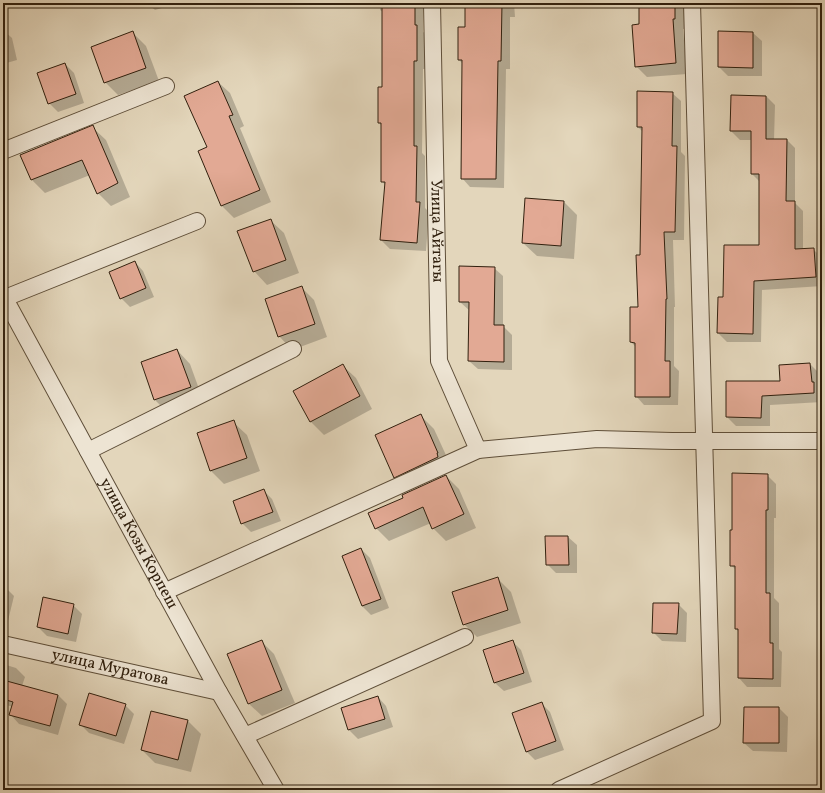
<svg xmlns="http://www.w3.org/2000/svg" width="825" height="793" font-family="Vollkorn,serif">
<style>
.shadow{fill:#0003}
.building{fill:#e2a994;stroke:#31200e}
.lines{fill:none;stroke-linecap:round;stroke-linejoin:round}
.street-casing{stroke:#5e4e39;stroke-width:18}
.street{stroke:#ede4d3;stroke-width:16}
.labels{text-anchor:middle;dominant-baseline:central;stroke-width:4;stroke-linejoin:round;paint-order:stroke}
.street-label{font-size:16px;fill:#31200e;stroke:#ede4d3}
</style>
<rect width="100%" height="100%" fill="#e3d6bb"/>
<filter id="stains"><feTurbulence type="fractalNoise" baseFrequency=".005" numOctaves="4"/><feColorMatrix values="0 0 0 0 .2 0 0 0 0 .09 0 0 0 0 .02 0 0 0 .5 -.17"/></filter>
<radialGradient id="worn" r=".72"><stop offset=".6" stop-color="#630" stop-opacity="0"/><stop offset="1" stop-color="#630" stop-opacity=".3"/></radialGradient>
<g class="shadow">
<polygon points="147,3 179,3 155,10"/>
<polygon points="380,3 423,3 423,32 426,34 426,69 423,69 422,153 425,156 425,208 429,212 426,251 390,249 381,240 385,185 382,181 382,126 379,123 383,88 383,12 380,10"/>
<polygon points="466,3 514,3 515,17 510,17 510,69 506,69 504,188 470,187 462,178 463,64 459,60 466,28"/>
<polygon points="640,3 685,3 685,29 683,29 687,74 647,77 636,66 640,25"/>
<polygon points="3,30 12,38 17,60 3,64"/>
<polygon points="719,32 753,33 762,41 762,76 728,76 719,67"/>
<polygon points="133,33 146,46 159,81 118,95 105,82"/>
<polygon points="65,64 74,73 84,103 58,112 49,103"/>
<polygon points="218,82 230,93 244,126 240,128 271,202 234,218 222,206 199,152 208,148"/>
<polygon points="672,93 681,101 681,152 685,156 684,240 673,240 675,307 674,307 674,366 679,371 678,405 644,405 636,396 636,347 631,342 639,308 641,256 643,132 638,127"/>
<polygon points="766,96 775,105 774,140 787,140 795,148 795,203 803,211 803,250 813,249 822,258 822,286 762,290 761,342 727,342 718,333 724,298 760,246 760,182 752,174 752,140 740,140 731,131"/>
<polygon points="92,127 106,140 130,197 111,206 98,193 90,175 45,193 32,180 21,155"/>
<polygon points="564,202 577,215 574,259 537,256 523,243"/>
<polygon points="270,220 284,233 299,273 267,285 254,271"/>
<polygon points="135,262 143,271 154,297 130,307 121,298"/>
<polygon points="494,268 503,276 503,326 512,335 512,370 478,369 469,361 470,311 460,302"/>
<polygon points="301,287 314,300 327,337 292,350 279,336"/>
<polygon points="177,350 190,364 203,400 168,413 155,400"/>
<polygon points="810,364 819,373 820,389 822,391 822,402 770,405 770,426 736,426 727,417"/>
<polygon points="342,365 356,378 372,409 324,435 311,422 294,391"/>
<polygon points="421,416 434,429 451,466 408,490 395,477"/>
<polygon points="233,422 247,435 260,471 224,484 211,471 198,434"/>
<polygon points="767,475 776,484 776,518 774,518 774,598 779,603 779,649 782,652 781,687 747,687 739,678 739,632 736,629 736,570 731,565 733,531"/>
<polygon points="446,476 459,489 476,528 446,541 433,528 431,523 389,541 376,528 404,498"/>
<polygon points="263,490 272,499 281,521 251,532 242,523"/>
<polygon points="546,537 568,537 577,545 577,573 556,573 547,564"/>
<polygon points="361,549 370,558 389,608 371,615 362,606 343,556"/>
<polygon points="497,578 511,592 521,623 477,637 464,624"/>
<polygon points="3,587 5,587 14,596 6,629 3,628"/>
<polygon points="819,594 822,594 822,626 820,625"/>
<polygon points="678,604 687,613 686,642 662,641 653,632"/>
<polygon points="73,605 82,614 76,642 47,636 38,627"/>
<polygon points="261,641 274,654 295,703 262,716 248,703"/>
<polygon points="512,641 521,650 532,682 504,691 495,683 484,651"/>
<polygon points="3,664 16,668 25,677 22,686 58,695 67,704 58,735 19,724 11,715 13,707 3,704"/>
<polygon points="378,697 386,706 393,727 358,739 349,730"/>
<polygon points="541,703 550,712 564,750 535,760 527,752"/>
<polygon points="125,705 134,714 124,744 89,733 80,724"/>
<polygon points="779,708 788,717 787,752 753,751 744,743"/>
<polygon points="188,721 201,734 191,772 155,763 142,750"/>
</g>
<g class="building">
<polygon points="382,3 415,3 415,25 417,25 417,61 414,61 414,146 417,146 416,202 420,202 417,243 380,240 385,182 381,182 381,123 378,123 378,87 382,87"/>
<polygon points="465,3 502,3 501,61 498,61 496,179 461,179 462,60 458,60 458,27 465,27"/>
<polygon points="639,3 675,3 675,19 673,19 676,63 635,67 632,25 639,24"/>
<polygon points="133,31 146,68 104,83 91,47"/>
<polygon points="718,31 753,32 753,68 718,67"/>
<polygon points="65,63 76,94 48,104 37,73"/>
<polygon points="218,81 233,115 229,116 260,190 221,206 198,151 207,147 184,96"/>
<polygon points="637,91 673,92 672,146 677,146 675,232 664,232 667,299 666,299 665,361 670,361 670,397 635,397 635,343 630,342 630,307 638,307 636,255 640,255 642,127 637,127"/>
<polygon points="731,95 766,96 766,139 787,139 786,201 795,201 795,249 814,248 816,277 754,281 753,334 717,333 718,297 723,297 724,245 759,245 759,174 751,174 751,131 730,131"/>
<polygon points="93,125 118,183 97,194 82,160 31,180 20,155"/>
<polygon points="525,198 564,201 561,246 522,243"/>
<polygon points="271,219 286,260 253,272 237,231"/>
<polygon points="135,261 146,288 120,299 109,272"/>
<polygon points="459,266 495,267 494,325 504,325 504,362 468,361 469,302 459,302"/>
<polygon points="302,286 315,324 278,337 265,299"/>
<polygon points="177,349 191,387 154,400 141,362"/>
<polygon points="810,363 812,382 814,382 814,393 762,396 761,418 726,417 726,381 780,381 779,365"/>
<polygon points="343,364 360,396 310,422 293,391"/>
<polygon points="421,414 438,453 437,453 438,457 394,478 375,435"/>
<polygon points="234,420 247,458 210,471 197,433"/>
<polygon points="732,473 768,474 768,510 766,510 766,593 770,593 770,643 773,643 773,679 738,678 738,629 735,629 735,566 730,566 730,530 732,530"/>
<polygon points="446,475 464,514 432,529 423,507 375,529 368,513 403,498 402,495"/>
<polygon points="264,489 273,512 241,524 233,501"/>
<polygon points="545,536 568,536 569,565 546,565"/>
<polygon points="361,548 381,599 362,606 342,556"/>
<polygon points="498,577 508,610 463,625 452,592"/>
<polygon points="43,597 74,604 68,634 37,627"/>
<polygon points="653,603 679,603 677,634 652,633"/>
<polygon points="262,640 282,690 248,704 227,654"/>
<polygon points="513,640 524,673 494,683 483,650"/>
<polygon points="3,680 58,695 50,726 9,715 13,702 3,699"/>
<polygon points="89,693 126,704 116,736 79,725"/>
<polygon points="378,696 385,719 348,730 341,708"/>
<polygon points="542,702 556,741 526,752 512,713"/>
<polygon points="744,707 779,707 779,743 743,743"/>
<polygon points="151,711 188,720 178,760 141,750"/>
</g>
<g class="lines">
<g class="street-casing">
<g id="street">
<path id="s1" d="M432,3L439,361L478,450"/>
<polyline points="3,151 166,86"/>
<path id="s2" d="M3,295L219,692L276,790"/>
<polyline points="5,298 197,221"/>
<polyline points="88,451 293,349"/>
<polyline points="164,592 478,450 597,439 672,441 822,441"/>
<path id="s3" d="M3,644L219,692"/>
<polyline points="245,736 465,637"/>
<polyline points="559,790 712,721 692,3"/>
</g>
</g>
<use href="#street" class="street"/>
</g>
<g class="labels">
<g class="street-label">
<text stroke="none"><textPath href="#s1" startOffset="228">Улица Айтагы</textPath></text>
<text stroke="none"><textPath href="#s2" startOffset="283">улица Козы Корпеш</textPath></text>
<text stroke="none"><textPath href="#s3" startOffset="110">улица Муратова</textPath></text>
</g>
</g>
<rect width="825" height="793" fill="none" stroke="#e3d6bb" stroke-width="16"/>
<rect x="4" y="4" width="817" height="785" fill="none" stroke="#31200e" stroke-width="2"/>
<rect x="8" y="8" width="809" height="777" fill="none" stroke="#31200e"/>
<rect width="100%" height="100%" filter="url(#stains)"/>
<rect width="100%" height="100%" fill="url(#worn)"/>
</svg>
